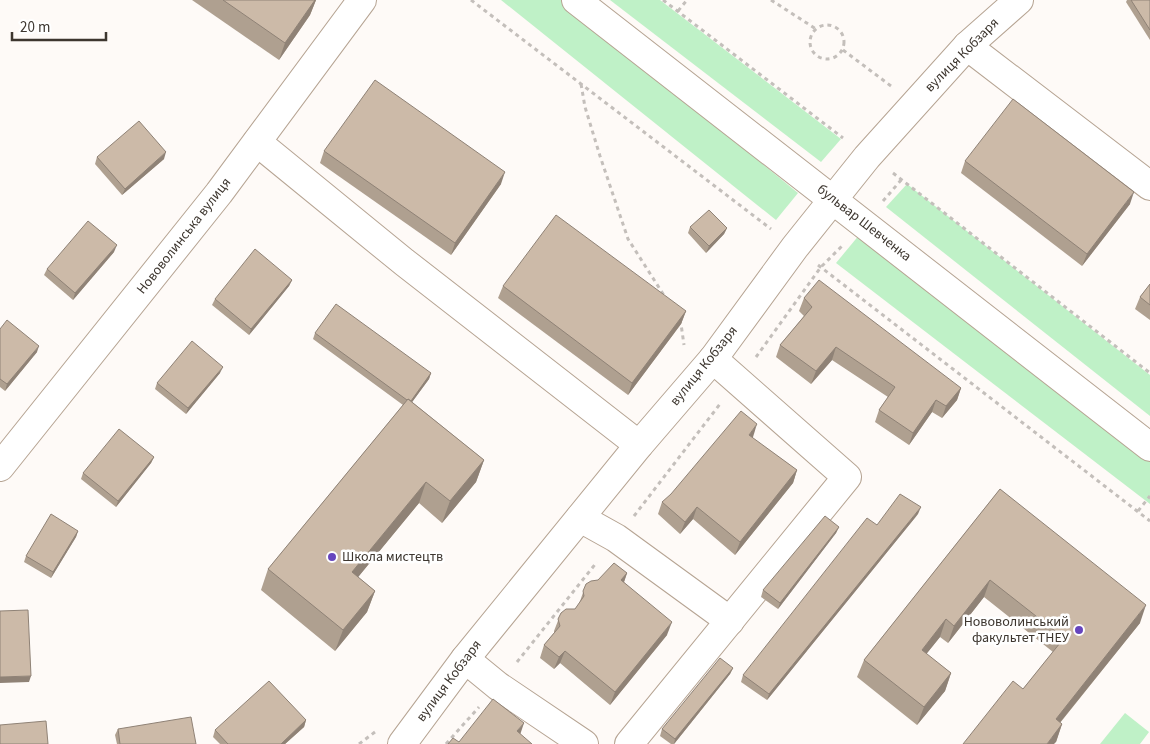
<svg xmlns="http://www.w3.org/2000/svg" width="1150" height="744" font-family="'Source Sans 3',sans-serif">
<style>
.green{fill:#bff1c7}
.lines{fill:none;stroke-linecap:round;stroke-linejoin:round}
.minor-casing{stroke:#b6a493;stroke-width:30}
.tertiary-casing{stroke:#b6a493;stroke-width:30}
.path{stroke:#c4bfbb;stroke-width:3;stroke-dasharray:4 4;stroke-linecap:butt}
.minor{stroke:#fff;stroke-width:28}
.tertiary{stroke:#fff;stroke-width:28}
.wall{fill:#afa090}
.shaded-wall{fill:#8f8276}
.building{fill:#ccbaa8;stroke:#8f8276}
.poi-dot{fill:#6645be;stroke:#fff;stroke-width:2}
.labels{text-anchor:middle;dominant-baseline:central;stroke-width:5;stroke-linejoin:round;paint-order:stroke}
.street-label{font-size:14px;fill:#3d362f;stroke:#fff}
.poi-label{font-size:14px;fill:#3d362f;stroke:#fff;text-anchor:start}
</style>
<rect width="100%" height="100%" fill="#fefaf7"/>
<g class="green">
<polygon points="501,0 563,0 798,193 776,220"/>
<polygon points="610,0 660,0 841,139 821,162"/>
<polygon points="907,184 1150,375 1150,416 886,207"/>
<polygon points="860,234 1150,461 1150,504 836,263"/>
<polygon points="1125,713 1149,732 1140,744 1100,744"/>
</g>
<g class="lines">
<g class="minor-casing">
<g id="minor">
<polyline points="967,46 1150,186"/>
<polyline points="257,142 404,262 639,445"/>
<polyline points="580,518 616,538 730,621"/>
<polyline points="465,659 498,686 584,744"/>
<polyline points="402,744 465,659 639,445 713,359 795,247 867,157 967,46 1019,0"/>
<polyline points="629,744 847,477 713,359"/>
</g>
</g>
<g class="tertiary-casing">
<g id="tertiary">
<polyline points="576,0 1150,447"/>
<polyline points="0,467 219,193 362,0"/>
</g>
</g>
<g class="path">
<polyline points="471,0 771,229"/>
<polyline points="663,0 843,138"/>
<polyline points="771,0 816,29"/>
<polyline points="678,11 687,0"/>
<circle cx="827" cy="42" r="17"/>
<polyline points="843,50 891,86"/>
<polyline points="581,84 585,107 600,156 628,239 665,297"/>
<polyline points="893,173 1150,373"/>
<polyline points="883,201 902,179"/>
<polyline points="818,265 1150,521"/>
<polyline points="679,320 681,324 684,345"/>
<polyline points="756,357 821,267 842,246"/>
<polyline points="1138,511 1150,496"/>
<polyline points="634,516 720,404"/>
<polyline points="517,662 597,562"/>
<polyline points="359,744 375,732"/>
<polyline points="446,744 479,707"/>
</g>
<use href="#minor" class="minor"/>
<use href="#tertiary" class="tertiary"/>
</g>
<g class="wall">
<polygon points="192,0 316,0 310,15 279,60"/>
<polygon points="1127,0 1150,0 1150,40 1126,2"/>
<polygon points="324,151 501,184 451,255 320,163"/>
<polygon points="97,157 164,159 122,195 95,164"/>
<polygon points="965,161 1130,204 1082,266 961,173"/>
<polygon points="690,227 727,228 724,234 706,253 688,233"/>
<polygon points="114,252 73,300 44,275 47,269"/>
<polygon points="292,280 289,286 249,335 212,305 215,299"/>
<polygon points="1150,284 1150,320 1135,309 1140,297"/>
<polygon points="503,286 686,311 681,324 628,395 498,298"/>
<polygon points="804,298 961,388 957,400 942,418 932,412 909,445 875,422 879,410 888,397 832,360 811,384 776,357 780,345 804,316 799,311"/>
<polygon points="0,329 37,352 5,391 0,387"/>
<polygon points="315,333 431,373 429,379 412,402 484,460 476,482 442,523 419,503 358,577 375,591 367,612 335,651 261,590 268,569 403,405 313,339"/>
<polygon points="220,373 186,414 155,389 157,383"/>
<polygon points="753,437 752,438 797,470 793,483 735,555 693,519 680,534 658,514 662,502"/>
<polygon points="154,457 151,463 116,507 81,479 83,473"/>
<polygon points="1000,489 1140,623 1060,723 1062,724 1056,742 1023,689 1053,652 984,597 948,643 940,637 926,654 951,673 945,691 917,725 857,677 864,660"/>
<polygon points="918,514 767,700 741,682 743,675"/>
<polygon points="839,527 836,533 778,609 761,597 763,590"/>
<polygon points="78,531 76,537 51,578 24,562 26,556"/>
<polygon points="627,573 624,582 667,635 610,705 560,663 554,669 540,658 544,645 554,633 554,631 561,613 575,609 579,604 586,584"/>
<polygon points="733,668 730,674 674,744 671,744 660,736 662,729"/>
<polygon points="306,720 304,727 285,744 220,744 213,737 215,730"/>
<polygon points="118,729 196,744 117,744 115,735"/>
</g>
<g class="shaded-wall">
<polygon points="315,0 316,0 310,15 279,60 285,43"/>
<polygon points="166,152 164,159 122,195 125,189"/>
<polygon points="505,172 501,184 451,255 455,243"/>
<polygon points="1134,192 1130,204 1082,266 1087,254"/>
<polygon points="727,228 724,234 706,253 709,246"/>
<polygon points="117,245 114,252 73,300 75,293"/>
<polygon points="292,280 289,286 249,335 251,329"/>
<polygon points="686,311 681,324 628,395 632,383"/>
<polygon points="39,346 37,352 5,391 7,384"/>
<polygon points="836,347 832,360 811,384 816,371"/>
<polygon points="223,367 220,373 186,414 188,408"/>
<polygon points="431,373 429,379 407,409 410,402"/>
<polygon points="961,388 957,400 942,418 946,406"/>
<polygon points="936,400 932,412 909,445 913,433"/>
<polygon points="757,424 753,437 745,448 749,435"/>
<polygon points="154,457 151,463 116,507 118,501"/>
<polygon points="484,460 476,482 442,523 450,501"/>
<polygon points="797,470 793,483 735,555 740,542"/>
<polygon points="426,482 419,503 345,593 352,572"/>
<polygon points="697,507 693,519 680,534 685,522"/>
<polygon points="921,507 918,514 767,700 769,694"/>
<polygon points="839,527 836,533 778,609 780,603"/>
<polygon points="78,531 76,537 51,578 53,572"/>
<polygon points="627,573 623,585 621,580"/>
<polygon points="990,580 984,597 948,643 954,626"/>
<polygon points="375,591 367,612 335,651 343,630"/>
<polygon points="1146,605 1140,623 1049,736 1056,719"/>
<polygon points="946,619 940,637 916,667 922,650"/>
<polygon points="672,622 667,635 610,705 615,692"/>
<polygon points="565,651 560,663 554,669 559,657"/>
<polygon points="733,668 730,674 674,744 675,739"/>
<polygon points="951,673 945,691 917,725 924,707"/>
<polygon points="31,676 29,682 0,683 0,677"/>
<polygon points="306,720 304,727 285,744 281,744"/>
<polygon points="524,723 520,735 517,731"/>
<polygon points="1062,724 1056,742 1054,744 1047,744"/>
</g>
<g class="building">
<polygon points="223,0 315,0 285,43"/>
<polygon points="1131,0 1150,0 1150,30"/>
<polygon points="375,80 505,172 455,243 324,151"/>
<polygon points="1013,99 1134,192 1087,254 965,161"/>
<polygon points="139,121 166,152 125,189 97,157"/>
<polygon points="709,210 727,228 709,246 690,227"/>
<polygon points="556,215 686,311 632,383 503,286"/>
<polygon points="88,221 117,245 75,293 47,269"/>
<polygon points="255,249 292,280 251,329 215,299"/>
<polygon points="819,280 961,388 946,406 936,400 913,433 879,410 895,387 836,347 816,371 780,345 812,307 804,298"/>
<polygon points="1150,284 1150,305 1140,297"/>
<polygon points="336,304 431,373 411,401 408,399 407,400 315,333"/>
<polygon points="7,320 39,346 7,384 0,379 0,329"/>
<polygon points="192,341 223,367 188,408 157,383"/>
<polygon points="408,399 484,460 450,501 426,482 352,572 375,591 343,630 268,569"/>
<polygon points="741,411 757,424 749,435 797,470 740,542 697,507 685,522 662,502 671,494"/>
<polygon points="119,429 154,457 118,501 83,473"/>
<polygon points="1000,489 1146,605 1056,719 1062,724 1047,744 963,744 1013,681 1023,689 1064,638 990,580 954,626 946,619 922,650 951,673 924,707 864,660"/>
<polygon points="900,494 921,507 769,694 743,675 867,518 877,525"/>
<polygon points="51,514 78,531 53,572 26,556"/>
<polygon points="825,516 839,527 780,603 763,590"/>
<polygon points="614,563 627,573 621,580 672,622 615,692 565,651 559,657 544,645 560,626 558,619 561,613 566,609 575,609 584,596 583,591 586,584 591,581 598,580"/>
<polygon points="28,610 31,676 0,677 0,611"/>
<polygon points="720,658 733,668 675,739 662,729"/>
<polygon points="269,681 306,720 281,744 228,744 215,730"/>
<polygon points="493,699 524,723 517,731 532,744 448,744 453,738 459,742"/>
<polygon points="191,717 196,744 120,744 118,729"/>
<polygon points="46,721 48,744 0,744 0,725"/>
</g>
<g class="poi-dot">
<circle cx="332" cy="557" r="5"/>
<circle cx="1079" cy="630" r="5"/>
</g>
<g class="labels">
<g class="street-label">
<text transform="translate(962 55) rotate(-45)">вулиця Кобзаря</text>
<text transform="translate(864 223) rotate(38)">бульвар Шевченка</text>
<text transform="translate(184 236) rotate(-52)">Нововолинська вулиця</text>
<text transform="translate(704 366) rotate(-51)">вулиця Кобзаря</text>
<text transform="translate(449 681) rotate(-53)">вулиця Кобзаря</text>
</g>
<g class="poi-label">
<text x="342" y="557">Школа мистецтв</text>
<text x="1069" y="622" text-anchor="end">Нововолинський<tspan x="1069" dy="16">факультет ТНЕУ</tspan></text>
</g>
</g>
<path d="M12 32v8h94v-8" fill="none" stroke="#3d362f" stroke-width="2.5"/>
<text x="20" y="32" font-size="15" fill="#3d362f" stroke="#ffffff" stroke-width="4" paint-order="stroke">20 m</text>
</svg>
